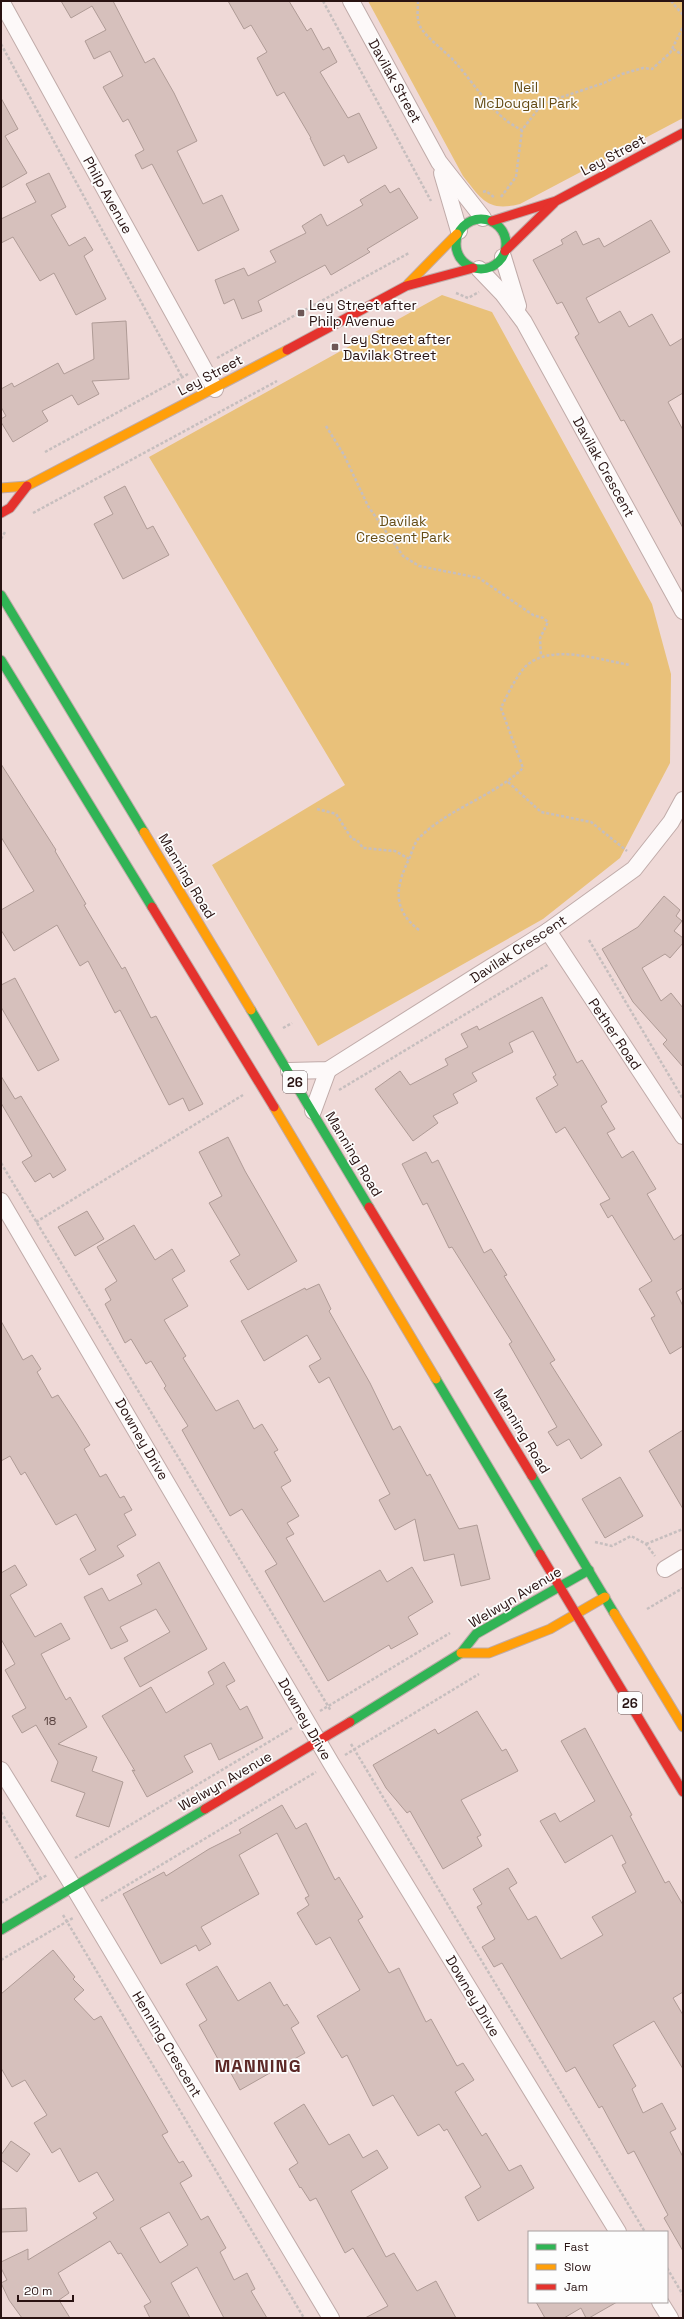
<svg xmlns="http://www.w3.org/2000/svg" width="684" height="2319" font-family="'Space Grotesk',sans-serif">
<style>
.green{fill:#e9c17a}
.building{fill:#d6c0bc;stroke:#af9b96;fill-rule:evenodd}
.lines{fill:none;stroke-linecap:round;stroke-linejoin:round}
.street-casing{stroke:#c0aba9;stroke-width:18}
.fast-casing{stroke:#c0aba9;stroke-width:11}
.slow-casing{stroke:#c0aba9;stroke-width:11}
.jam-casing{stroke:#c0aba9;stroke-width:11}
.path{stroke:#c6bebe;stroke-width:2.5;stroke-dasharray:3 2;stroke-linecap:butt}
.street{stroke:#fdf9f9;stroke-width:16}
.fast{stroke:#30b455;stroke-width:9}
.slow{stroke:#ff9f0a;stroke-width:9}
.jam{stroke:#e5322d;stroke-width:9}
.poi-dot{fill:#6e5857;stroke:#fdfdfd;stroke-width:1.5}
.labels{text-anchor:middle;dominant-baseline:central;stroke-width:3.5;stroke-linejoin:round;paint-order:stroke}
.number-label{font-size:12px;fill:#553f3d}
.shield{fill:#fdfdfd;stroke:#695958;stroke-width:1}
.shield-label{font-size:13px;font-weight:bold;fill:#291312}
.street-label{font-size:14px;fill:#291312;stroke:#fdfdfd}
.park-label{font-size:14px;fill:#654c15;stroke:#fdfdfd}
.poi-label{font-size:14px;fill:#291312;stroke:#fdfdfd;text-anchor:start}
.district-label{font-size:18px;font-weight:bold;letter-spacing:1px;fill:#5c2927;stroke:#fdfdfd}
</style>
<rect width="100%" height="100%" fill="#efd9d7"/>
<g class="green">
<path d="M368,1H683V118L520,204C488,212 482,200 463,176Z"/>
<polygon points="442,295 492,312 652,604 671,674 670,763 620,858 543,919 318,1046 212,865 345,785 149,457"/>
</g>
<g class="building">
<polygon points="61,1 113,1 145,63 154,58 174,93 197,141 177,151 203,204 222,195 239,230 198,251 152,164 142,169 135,155 144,150 128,119 123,122 103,87 123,76 110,51 94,59 85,41 106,30 92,6 71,18"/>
<polygon points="228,1 289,1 307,31 311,28 323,50 329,47 337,62 320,72 348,118 359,113 377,148 348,163 344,155 324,166 310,138 311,138 284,92 277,96 257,58 267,52 251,25 244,29"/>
<polygon points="1,98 18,129 5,136 27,173 1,188"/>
<polygon points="49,173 66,207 51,215 69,246 85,237 93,250 84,256 106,299 76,315 54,273 40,281 13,237 1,243 1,219 36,202 26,184"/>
<polygon points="385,185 390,193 399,188 418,218 367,249 370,252 331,275 325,265 258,301 262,311 242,319 234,299 224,304 215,280 244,268 248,276 276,262 270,251 306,233 302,226 321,214 327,226 363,205 360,200"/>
<polygon points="651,220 670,252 586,298 599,323 620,311 629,327 652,314 670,346 683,338 683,393 668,402 683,430 683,528 624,420 621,421 575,337 579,334 562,302 557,304 533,260 563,244 561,240 576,231 583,245 599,238 604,247"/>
<polygon points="126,321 129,379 92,381 99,394 78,405 72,395 42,411 48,421 13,442 1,422 1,419 6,416 1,407 1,389 12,383 14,387 58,363 64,374 94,359 92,323"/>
<polygon points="125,486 147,529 153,526 169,555 123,579 94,524 113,514 104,497"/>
<polygon points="1,764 56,850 55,851 86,904 84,905 122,969 125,967 151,1018 156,1016 203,1104 189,1111 183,1098 169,1105 120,1010 115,1013 88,961 80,966 57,925 14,951 1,930 1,910 34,891 1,837"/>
<polygon points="664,896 680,910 676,916 682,921 674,931 683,938 683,943 670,958 665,954 642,968 661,1001 671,993 683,1008 683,1067 663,1044 667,1040 633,1002 602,949 638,927"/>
<polygon points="15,978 59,1060 38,1071 1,1007 1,985"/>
<polygon points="542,997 577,1063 582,1060 607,1102 601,1106 615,1129 607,1133 622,1158 633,1151 656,1189 647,1194 674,1240 683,1234 683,1288 676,1292 683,1306 683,1346 670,1354 651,1318 655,1316 639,1289 652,1281 612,1215 608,1218 600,1204 610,1199 565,1127 556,1133 536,1098 558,1085 553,1077 556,1075 533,1031 509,1043 513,1052 472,1073 477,1081 453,1094 458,1103 433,1116 438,1123 413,1141 375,1089 400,1071 410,1085 448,1065 445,1059 468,1047 461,1034 477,1026 479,1030"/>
<polygon points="1,1076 15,1099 21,1096 66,1170 53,1178 50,1173 35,1182 22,1162 32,1156 1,1103"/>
<polygon points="228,1137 245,1171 297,1261 248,1290 230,1261 240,1255 209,1203 222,1196 199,1152"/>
<polygon points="426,1152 432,1163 438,1160 484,1253 491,1249 507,1275 504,1276 555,1360 550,1363 602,1445 581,1459 569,1439 557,1446 548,1432 557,1427 509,1344 512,1342 452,1247 449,1248 427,1203 423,1205 402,1164"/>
<polygon points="87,1211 104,1239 75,1256 58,1227"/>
<polygon points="134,1225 155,1260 172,1249 185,1271 172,1279 188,1306 164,1320 186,1356 183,1358 216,1411 238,1400 254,1429 262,1424 278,1450 274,1452 291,1481 281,1487 299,1516 287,1523 294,1534 286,1538 324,1602 380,1570 387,1582 412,1567 433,1602 408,1617 418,1634 391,1649 389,1645 328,1681 265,1571 277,1564 242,1509 230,1516 182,1430 188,1426 164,1388 166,1386 151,1361 146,1364 131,1339 125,1343 105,1304 111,1300 105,1289 117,1281 97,1247"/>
<polygon points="319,1284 331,1309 329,1311 370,1383 393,1430 400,1426 427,1476 430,1474 459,1529 477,1525 490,1579 461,1586 454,1554 424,1561 415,1519 395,1530 379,1500 390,1494 329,1377 319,1383 309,1366 321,1359 307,1335 264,1361 241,1321 305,1288 306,1290"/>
<polygon points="1,1321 23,1360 32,1355 41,1369 37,1372 52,1398 58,1395 77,1424 90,1445 84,1449 100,1477 106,1474 120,1498 124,1496 132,1510 124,1514 136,1535 117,1546 124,1556 89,1575 80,1559 96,1550 76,1514 56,1525 25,1472 21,1475 10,1456 1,1461"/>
<polygon points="683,1430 683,1509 649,1451"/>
<polygon points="620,1477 643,1516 605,1538 582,1499"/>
<polygon points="159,1562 207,1649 140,1687 124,1658 170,1632 156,1609 120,1627 128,1641 111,1649 84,1597 102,1588 109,1601 142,1584 137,1575"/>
<polygon points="15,1565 27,1585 10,1595 35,1637 61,1623 70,1639 41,1654 66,1700 70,1697 87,1727 58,1744 97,1757 92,1771 123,1782 109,1827 76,1816 85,1793 51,1781 58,1762 36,1725 22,1733 12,1716 26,1708 5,1670 15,1664 1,1639 1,1573"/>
<polygon points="224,1662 235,1681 226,1686 240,1710 247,1706 263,1738 219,1760 211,1743 184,1756 193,1772 147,1797 132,1770 135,1771 102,1716 151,1687 166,1713 214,1684 208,1672"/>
<polygon points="477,1711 502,1751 506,1749 518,1771 461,1800 481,1835 477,1837 482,1846 443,1869 410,1811 407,1813 386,1788 373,1765 435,1729 438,1734"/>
<polygon points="585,1728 632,1815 630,1816 665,1883 669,1881 683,1905 683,1992 673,1998 683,2015 683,2069 654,2021 613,2045 636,2086 632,2089 643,2113 662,2103 676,2129 670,2132 683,2157 683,2251 664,2218 668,2215 634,2151 628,2154 602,2106 599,2108 575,2067 566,2072 502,1963 494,1967 482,1947 495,1939 477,1907 482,1904 473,1889 508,1868 517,1883 509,1888 528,1920 536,1916 561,1959 603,1935 592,1917 636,1892 622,1865 626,1863 612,1835 565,1863 540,1821 555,1813 560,1822 595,1801 561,1741"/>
<polygon points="282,1805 296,1829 306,1823 335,1880 339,1877 363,1917 358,1920 389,1973 399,1968 426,2022 431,2019 457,2066 463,2063 474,2080 455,2092 482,2136 486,2133 509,2171 521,2165 534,2188 478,2221 465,2197 481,2187 447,2129 444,2131 439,2124 418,2136 393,2095 373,2106 347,2055 342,2058 317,2016 360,1990 330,1937 316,1945 297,1913 309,1905 305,1898 309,1896 277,1833 239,1855 259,1894 201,1927 211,1944 199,1951 196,1945 161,1964 123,1894 164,1872 166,1876 209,1849 241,1833 239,1830"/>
<path d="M53,1950L75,1977L73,1979L84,1990L74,1999L94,2020L101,2016L168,2132L162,2135L179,2163L183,2161L192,2176L180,2183L201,2220L208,2216L226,2248L220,2252L234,2280L247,2273L255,2289L251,2291L267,2318H224L197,2267L171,2283L190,2318H150L144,2306L151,2302L121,2253L118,2254L110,2241L58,2273L69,2293L59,2300L70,2318H22L9,2300L1,2283L7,2280L1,2268V2262L28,2249V2260L97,2218L93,2213L114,2200L97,2172L79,2182L60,2148L52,2153L34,2123L47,2115L25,2080L12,2087L1,2068V1994ZM169,2212L188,2245L160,2263L140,2228Z"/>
<polygon points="217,1966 238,2001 270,1982 284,2006 287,2004 299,2023 291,2028 305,2053 240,2090 227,2066 223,2068 199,2025 207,2020 186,1984"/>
<polygon points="304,2104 329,2145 349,2134 363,2158 377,2150 388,2168 351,2191 386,2257 394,2253 417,2291 436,2281 456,2318 365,2318 388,2306 353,2248 345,2253 316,2198 310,2201 301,2187 300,2188 289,2169 298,2163 274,2123"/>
<polygon points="11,2141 30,2154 17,2172 1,2160 1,2155"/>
<polygon points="26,2208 27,2231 1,2232 1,2209"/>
<polygon points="536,2302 617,2302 589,2318 586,2318 581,2308 564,2318 545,2318"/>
</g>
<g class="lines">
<g class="street-casing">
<g id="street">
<polyline points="1,1 215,389"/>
<polyline points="351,1 439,162 483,218"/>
<polyline points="442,173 459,231"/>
<polyline points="503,257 518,306"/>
<polyline points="479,269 503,294 524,322 683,611"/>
<polyline points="548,931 683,1136"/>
<polyline points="289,1071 328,1070 548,931 634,869 671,822 683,800"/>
<polyline points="313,1111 328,1070"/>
<polyline points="1,1201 331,1763 618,2232"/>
<polyline points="665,1569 683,1558"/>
<polyline points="1,1770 73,1886 331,2318"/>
<polyline points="660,2302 670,2318"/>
</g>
</g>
<g class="fast-casing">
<g id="fast">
<circle cx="481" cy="244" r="25"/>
<polyline points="1,595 144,832"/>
<polyline points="1,660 152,907"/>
<polyline points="251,1010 369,1207"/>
<polyline points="436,1379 540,1554"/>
<polyline points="532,1476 614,1613"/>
<polyline points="350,1722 461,1653 476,1634 589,1570"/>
<polyline points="1,1930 205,1809"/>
</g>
</g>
<g class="slow-casing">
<g id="slow">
<polyline points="408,284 457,234"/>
<polyline points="1,488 27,486 287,350"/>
<polyline points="144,832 251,1010"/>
<polyline points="274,1107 436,1379"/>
<polyline points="614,1613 683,1727"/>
<polyline points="461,1653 489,1653 550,1629 605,1597"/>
</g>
</g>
<g class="jam-casing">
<g id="jam">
<polyline points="492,221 556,201 683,133"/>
<polyline points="505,251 554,203"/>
<polyline points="287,350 406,286 473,268"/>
<polyline points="1,513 10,508 27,486"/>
<polyline points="152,907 274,1107"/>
<polyline points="369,1207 532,1476"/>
<polyline points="540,1554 683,1792"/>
<polyline points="205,1809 350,1722"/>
</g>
</g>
<g class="path">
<polyline points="323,1 431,201"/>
<path d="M418,1C418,10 416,20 421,28C429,40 444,50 454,61C476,85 492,116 522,130"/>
<polyline points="671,1 683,15"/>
<polyline points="1,44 182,377"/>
<polyline points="673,49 683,55"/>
<polyline points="483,192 486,191 495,198"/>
<polyline points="501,197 516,177 522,130 539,108 550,101 604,83 622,74 643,68 652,69 670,53 683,27"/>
<polyline points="456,293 468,298 479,292"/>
<polyline points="217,358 409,253"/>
<polyline points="326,426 344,455 368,506 403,556 419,566 479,578 533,615 543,618 548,622 540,638 541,656"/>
<polyline points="45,452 188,374"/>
<polyline points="33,513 277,381"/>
<polyline points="1,539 5,532"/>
<polyline points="508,782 541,812 591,822 627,851"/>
<polyline points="317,809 336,814 352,839 357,840 363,848 395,851 409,859"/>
<path d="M419,930C391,909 396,885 410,857C412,851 415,842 419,838C449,808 493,797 523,768L501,708C507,695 515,679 524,668C548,642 600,660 630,665"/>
<polyline points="589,940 683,1099"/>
<polyline points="283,1028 292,1023"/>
<polyline points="339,1090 549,964"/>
<polyline points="1,1163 331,1711"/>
<polyline points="36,1222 243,1095"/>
<polyline points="595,1542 612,1546 631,1536 646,1544 655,1556"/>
<polyline points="646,1544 683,1529"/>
<polyline points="647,1609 683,1588"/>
<polyline points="320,1711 450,1633"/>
<polyline points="351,1744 645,2232"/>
<polyline points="345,1755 479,1674"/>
<polyline points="1,1812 41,1879"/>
<polyline points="75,1858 292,1728"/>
<polyline points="101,1901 316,1772"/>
<polyline points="1,1903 47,1875"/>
<polyline points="63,1915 304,2318"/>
<polyline points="1,1960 73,1918"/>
<polyline points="667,2268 683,2295"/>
</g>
<use href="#street" class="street"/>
<use href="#fast" class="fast"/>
<use href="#slow" class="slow"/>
<use href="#jam" class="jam"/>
</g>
<g class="poi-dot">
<rect x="297" y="309" width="8" height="8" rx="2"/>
<rect x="331" y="343" width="8" height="8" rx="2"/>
</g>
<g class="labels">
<g class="number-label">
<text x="50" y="1721">18</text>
</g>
<g class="shield">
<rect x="283" y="1071" width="24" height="22" rx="3"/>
<rect x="618" y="1692" width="24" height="22" rx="3"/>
</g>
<g class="shield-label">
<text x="295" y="1082">26</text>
<text x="630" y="1703">26</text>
</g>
<g class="street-label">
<text transform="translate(395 81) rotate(61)">Davilak Street</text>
<text transform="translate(613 155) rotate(-28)">Ley Street</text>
<text transform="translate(108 195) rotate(61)">Philp Avenue</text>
<text transform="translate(210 375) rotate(-28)">Ley Street</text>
<text transform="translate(604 467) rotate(61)">Davilak Crescent</text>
<text transform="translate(187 876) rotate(59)">Manning Road</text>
<text transform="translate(518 949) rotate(-33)">Davilak Crescent</text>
<text transform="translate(615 1034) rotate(56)">Pether Road</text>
<text transform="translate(354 1154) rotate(59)">Manning Road</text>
<text transform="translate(522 1431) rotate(59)">Manning Road</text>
<text transform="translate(142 1439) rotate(60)">Downey Drive</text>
<text transform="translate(515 1597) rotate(-31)">Welwyn Avenue</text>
<text transform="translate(305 1719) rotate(60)">Downey Drive</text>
<text transform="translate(225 1781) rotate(-30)">Welwyn Avenue</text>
<text transform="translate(473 1996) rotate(59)">Downey Drive</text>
<text transform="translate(167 2044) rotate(59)">Henning Crescent</text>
</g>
<g class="park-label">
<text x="526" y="87">Neil<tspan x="526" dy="16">McDougall Park</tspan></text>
<text x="403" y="521">Davilak<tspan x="403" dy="16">Crescent Park</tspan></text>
</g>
<g class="poi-label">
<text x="309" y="305">Ley Street after<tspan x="309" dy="16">Philp Avenue</tspan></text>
<text x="343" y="339">Ley Street after<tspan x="343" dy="16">Davilak Street</tspan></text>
</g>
<g class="district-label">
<text x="258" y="2065">MANNING</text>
</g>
</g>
<rect width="684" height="2319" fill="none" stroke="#291312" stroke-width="4"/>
<rect x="528" y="2231" width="140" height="72" fill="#fdfdfd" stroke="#a89f9f"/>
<rect x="536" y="2244" width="20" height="6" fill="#30b455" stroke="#a89f9f"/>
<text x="564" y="2251" font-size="12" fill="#291312">Fast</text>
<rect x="536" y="2264" width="20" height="6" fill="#ff9f0a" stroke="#a89f9f"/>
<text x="564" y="2271" font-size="12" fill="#291312">Slow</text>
<rect x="536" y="2284" width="20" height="6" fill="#e5322d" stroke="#a89f9f"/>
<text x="564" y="2291" font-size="12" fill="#291312">Jam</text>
<path d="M18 2295v6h55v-6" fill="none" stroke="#291312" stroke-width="2"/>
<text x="24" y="2295" font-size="12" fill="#291312" stroke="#fdfdfd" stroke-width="3" paint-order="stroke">20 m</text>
</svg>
